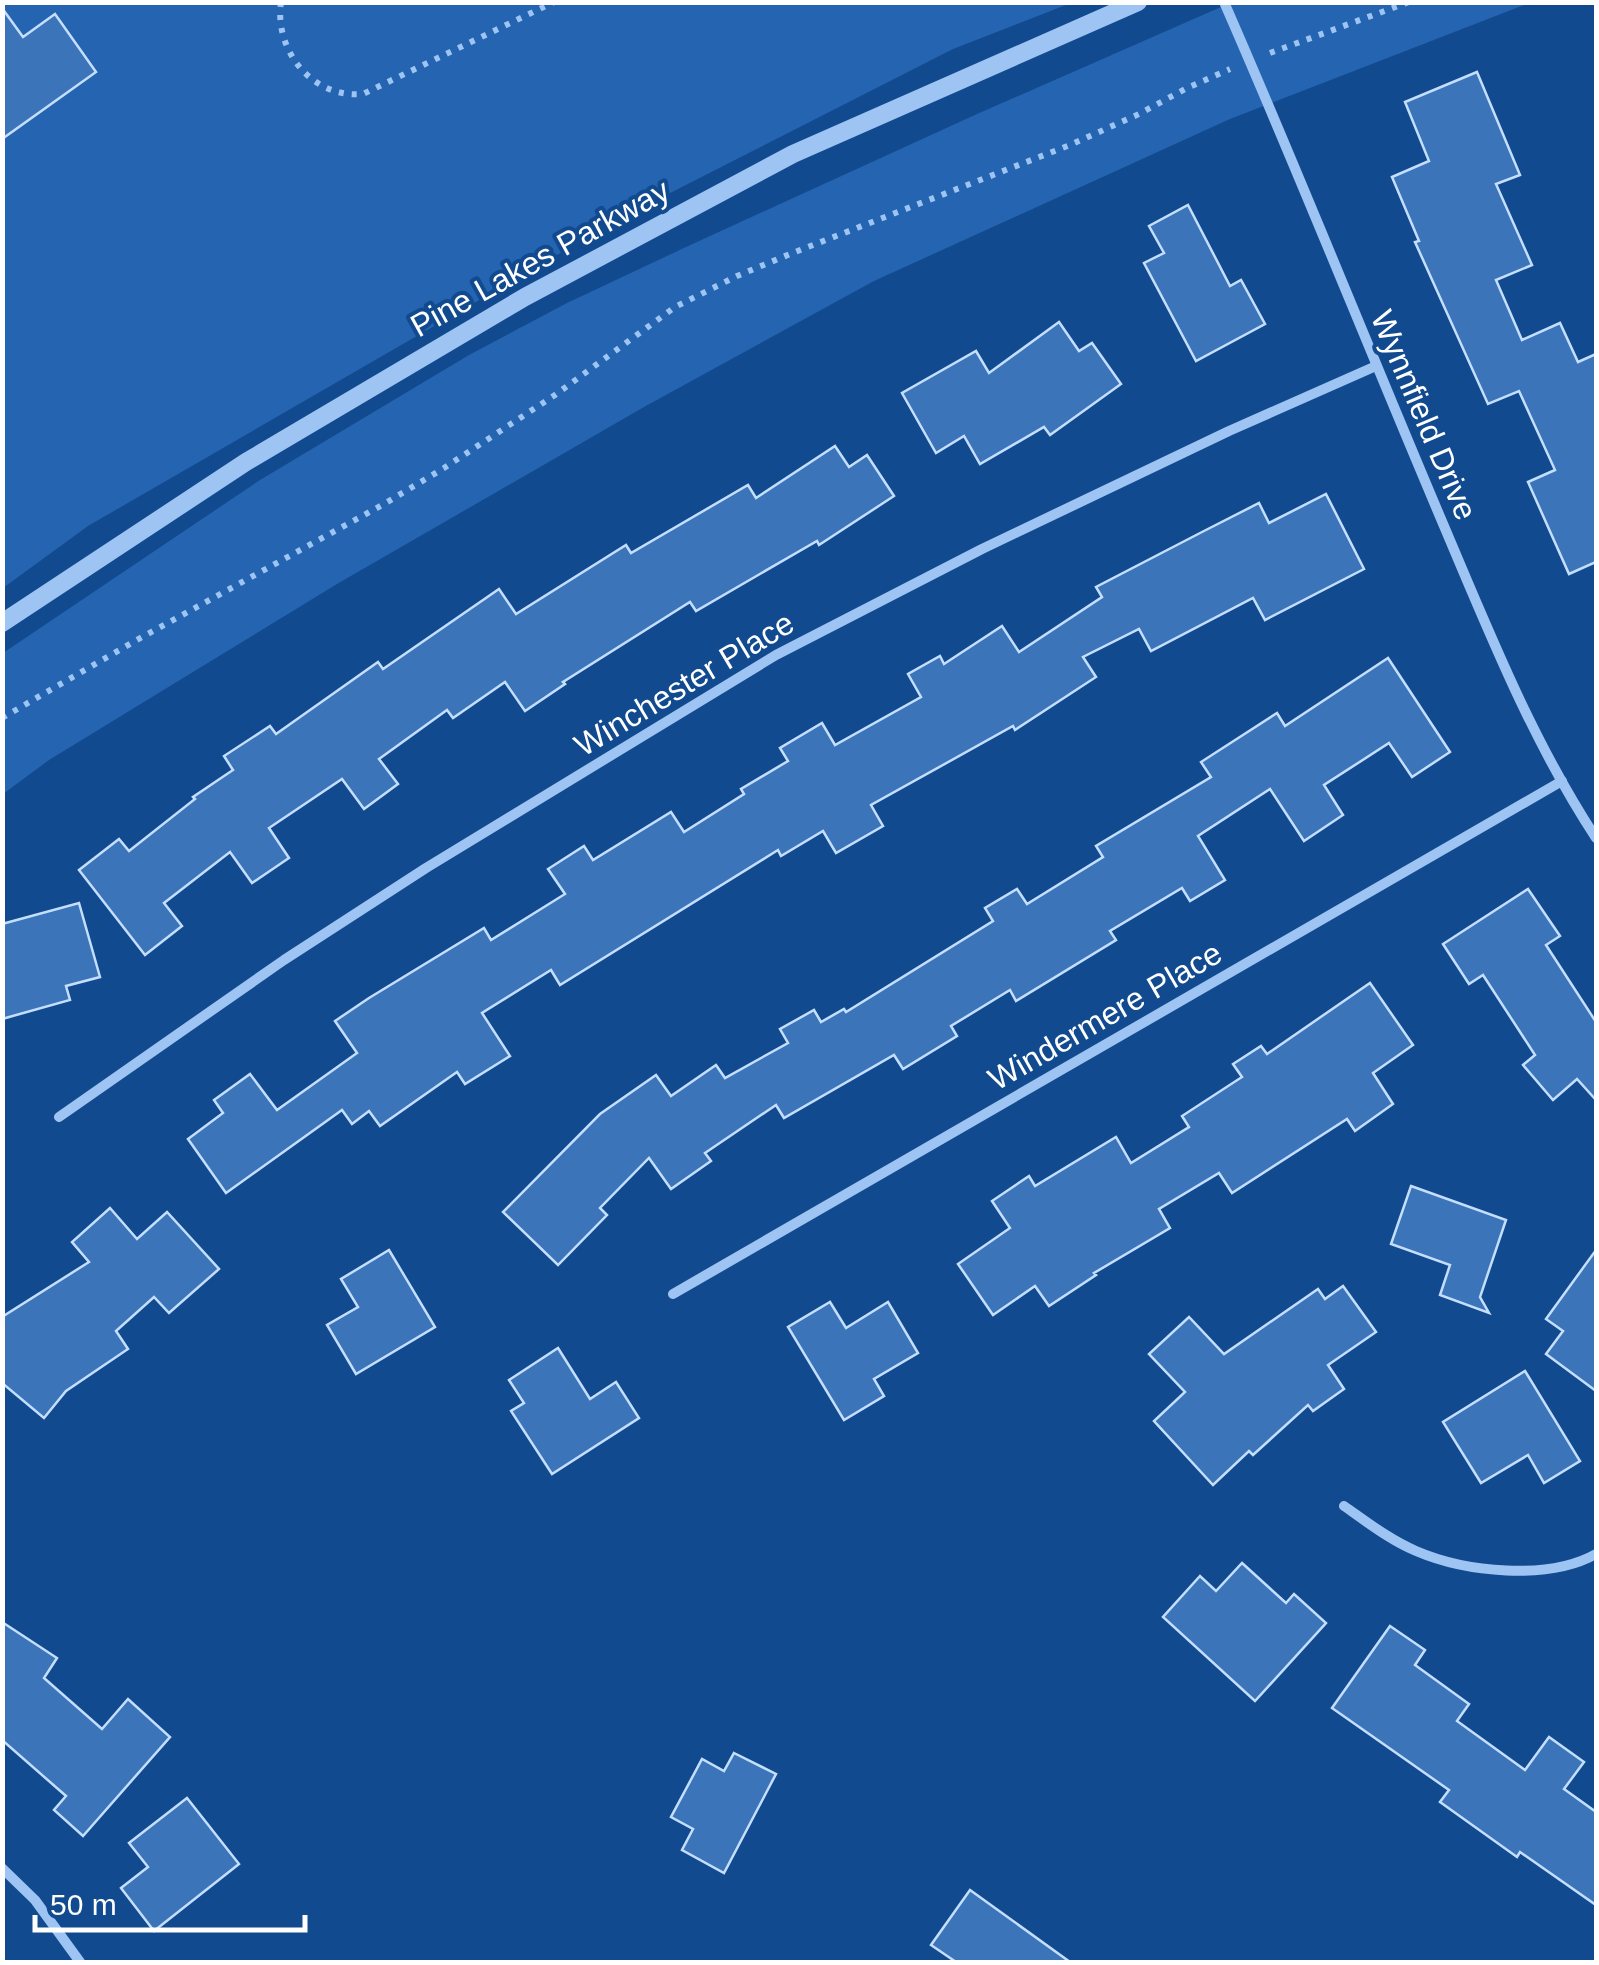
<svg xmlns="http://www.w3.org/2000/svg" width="1599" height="1965" font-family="Arial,sans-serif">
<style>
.green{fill:#2464b0}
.building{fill:#3b74b9;stroke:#c4defd;stroke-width:2.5}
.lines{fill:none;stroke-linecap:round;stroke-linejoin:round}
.path{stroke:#9dc4f2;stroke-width:6;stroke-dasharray:5 8;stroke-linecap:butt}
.minor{stroke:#9dc4f2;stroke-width:10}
.tertiary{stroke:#9dc4f2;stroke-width:18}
.labels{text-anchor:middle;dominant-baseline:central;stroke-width:8;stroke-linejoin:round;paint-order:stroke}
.street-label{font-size:32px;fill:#fff;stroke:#124a90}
</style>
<rect width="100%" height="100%" fill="#124a90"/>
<g class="green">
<polygon points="3,3 1071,3 953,49 621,218 88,526 3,588"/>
<polygon points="1230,3 1529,3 1230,119 874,281 644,407 337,584 49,760 3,794 3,653 260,480 469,355 567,303 686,247 977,114"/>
</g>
<g class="building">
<polygon points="2,8 23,37 55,14 96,72 2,139"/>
<polygon points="1477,72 1520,175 1496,184 1532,265 1496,280 1522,340 1560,323 1578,362 1596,354 1596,562 1569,574 1528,482 1555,470 1519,391 1488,404 1415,242 1419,241 1392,177 1429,161 1405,102"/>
<polygon points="1188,205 1230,286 1241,280 1265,324 1196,361 1144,263 1164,253 1149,226"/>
<polygon points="1059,322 1079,351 1092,343 1121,384 1050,435 1044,427 980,464 964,436 936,453 902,393 976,351 989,373"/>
<polygon points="835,446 849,467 867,455 894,496 819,545 817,541 696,611 690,602 563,682 565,684 525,711 505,682 453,718 447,710 379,759 398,784 364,809 342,779 269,828 289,858 252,883 230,852 164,903 182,926 145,955 79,870 119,839 129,851 195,799 193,797 233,770 224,756 270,726 276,734 378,662 383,669 499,589 516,614 626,545 631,553 748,485 756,498"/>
<polygon points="1326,494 1364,569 1265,620 1253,598 1151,651 1139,629 1083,657 1096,677 1015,730 1013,726 871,805 883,826 836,853 823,831 781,856 778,850 560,985 551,970 482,1013 510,1056 465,1084 457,1072 380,1126 369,1111 352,1124 342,1110 226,1193 188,1139 223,1113 214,1100 250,1074 277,1110 357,1053 335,1021 369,998 484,928 491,940 565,894 548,869 584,846 593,860 671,812 684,832 744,794 741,789 788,761 780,748 822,723 835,745 921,697 908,674 940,656 944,664 1002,626 1019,652 1102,597 1096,587 1202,532 1259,503 1269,523"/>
<polygon points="1388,658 1450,752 1412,777 1389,743 1324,785 1343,815 1304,841 1270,789 1198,836 1225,880 1190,901 1182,888 1110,931 1116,940 1016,1001 1010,990 951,1026 957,1036 903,1069 894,1055 784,1118 776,1105 705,1153 711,1161 671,1189 649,1158 600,1208 607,1215 558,1265 503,1212 600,1114 656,1075 671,1096 716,1065 725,1078 788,1043 780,1029 814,1010 821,1022 844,1009 846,1012 993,921 985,908 1017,889 1027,904 1103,857 1096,846 1211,777 1201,762 1277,713 1285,726"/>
<polygon points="1528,889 1560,936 1546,945 1596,1022 1596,1100 1577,1079 1553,1100 1523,1065 1535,1055 1483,975 1469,984 1443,944"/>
<polygon points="79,903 100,977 66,986 70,1000 2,1019 2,924"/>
<polygon points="1370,983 1413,1045 1373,1073 1393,1104 1355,1131 1347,1119 1232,1193 1219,1173 1159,1209 1170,1228 1094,1273 1096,1275 1049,1306 1035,1286 993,1315 958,1264 1010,1228 992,1201 1029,1176 1035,1186 1116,1137 1131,1163 1189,1127 1182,1116 1242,1077 1233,1064 1261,1046 1267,1054"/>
<polygon points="1411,1186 1506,1220 1480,1297 1489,1313 1440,1295 1450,1265 1391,1244"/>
<polygon points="110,1208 137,1239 167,1212 219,1269 169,1313 154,1297 116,1331 128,1349 66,1391 44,1418 2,1383 2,1317 89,1262 72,1242"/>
<polygon points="389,1250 435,1327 356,1374 327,1325 358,1307 341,1279"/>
<polygon points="1596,1250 1596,1391 1546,1354 1563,1331 1546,1319"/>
<polygon points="1343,1286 1376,1332 1328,1365 1344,1389 1313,1411 1308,1405 1253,1455 1249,1451 1213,1485 1154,1421 1185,1392 1149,1354 1189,1317 1224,1354 1318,1289 1325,1299"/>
<polygon points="830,1302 846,1328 888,1302 918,1353 874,1379 884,1396 844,1420 788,1327"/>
<polygon points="558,1348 590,1399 616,1382 639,1418 552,1474 511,1411 524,1403 509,1380"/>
<polygon points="1525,1371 1580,1461 1544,1483 1528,1455 1481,1483 1443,1422"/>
<polygon points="1242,1563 1286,1603 1294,1594 1326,1623 1255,1701 1163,1617 1200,1576 1216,1591"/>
<polygon points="2,1622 57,1658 44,1678 102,1729 128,1699 170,1737 83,1836 54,1810 66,1796 2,1740"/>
<polygon points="1390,1626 1425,1650 1415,1665 1469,1704 1457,1721 1525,1770 1549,1737 1584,1762 1564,1789 1596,1812 1596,1905 1520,1852 1517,1857 1440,1802 1449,1790 1332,1708"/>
<polygon points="734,1753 776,1774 724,1873 682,1850 693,1829 671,1817 702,1759 724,1771"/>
<polygon points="187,1798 239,1864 154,1931 121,1888 148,1867 129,1843"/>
<polygon points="970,1890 1070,1962 956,1962 931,1945"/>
</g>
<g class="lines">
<g class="path">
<path d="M281,2C274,51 313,99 363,94L554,2"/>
<polyline points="1270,53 1409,2"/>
<polyline points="2,718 135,641 384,504 444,468 555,395 675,307 737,276 790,254 1070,145 1139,114 1187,88 1230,69"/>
</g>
<g class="minor">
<path d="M1224,2C1299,173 1368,347 1441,519C1487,627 1531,739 1596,838"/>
<polyline points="59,1117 284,960 426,868 776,655 982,549 1229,431 1376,366"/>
<polyline points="673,1294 1562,781"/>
<path d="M1344,1506C1367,1522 1390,1540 1416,1551C1465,1572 1548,1581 1596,1554"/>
<polyline points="2,1868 35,1900 80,1962"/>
</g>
<polyline class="tertiary" points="2,623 246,462 525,297 793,154 1138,2"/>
</g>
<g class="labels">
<g class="street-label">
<text transform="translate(540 258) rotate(-29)">Pine Lakes Parkway</text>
<text transform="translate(1424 415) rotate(67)">Wynnfield Drive</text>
<text transform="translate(684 684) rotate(-31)">Winchester Place</text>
<text transform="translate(1105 1016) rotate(-30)">Windermere Place</text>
</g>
</g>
<rect width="1599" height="1965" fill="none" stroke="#ffffff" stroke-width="10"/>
<path d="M35 1915v15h270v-15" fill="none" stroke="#ffffff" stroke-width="5"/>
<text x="50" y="1915" font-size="30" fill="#ffffff" stroke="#124a90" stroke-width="8" paint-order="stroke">50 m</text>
</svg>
